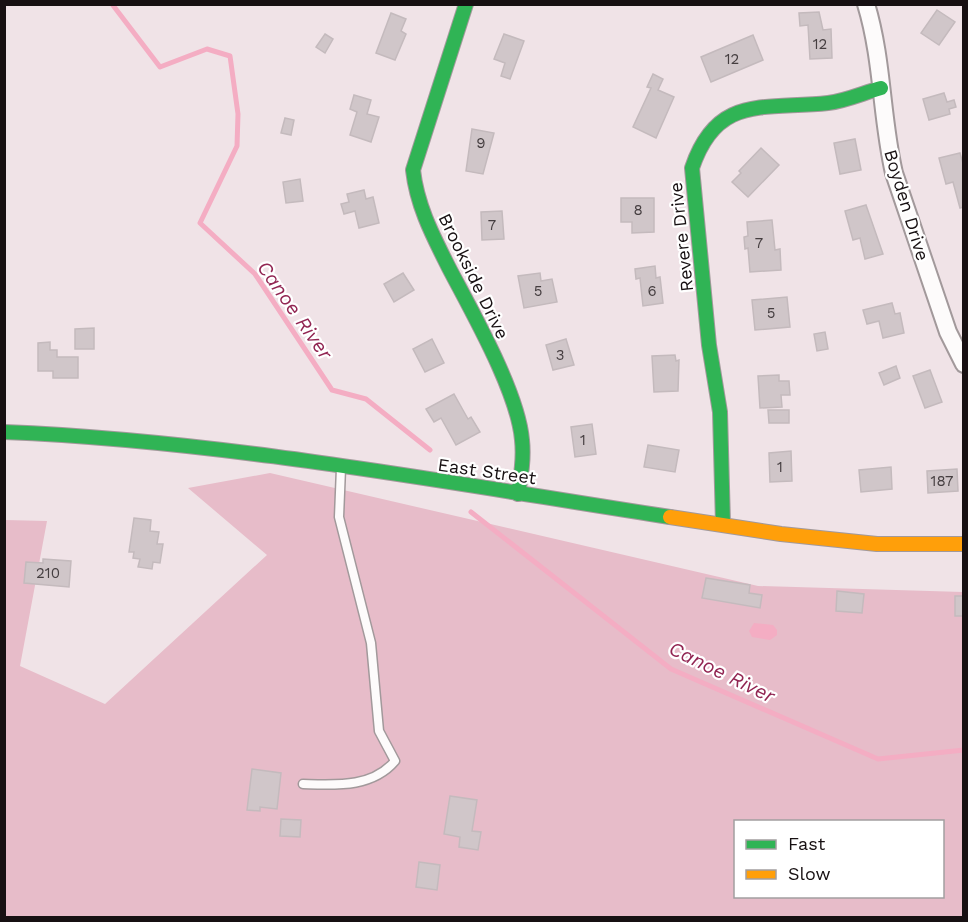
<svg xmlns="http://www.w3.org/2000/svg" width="968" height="922" font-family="'Work Sans',sans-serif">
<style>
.green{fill:#e7bcc9;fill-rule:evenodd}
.water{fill:#f4adc3}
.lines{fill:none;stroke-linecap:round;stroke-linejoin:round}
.stream{stroke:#f4adc3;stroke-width:5}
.building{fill:#d0c6c9;stroke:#c4babd;stroke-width:1.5}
.lane-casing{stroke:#a2999b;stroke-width:11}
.street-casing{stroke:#a2999b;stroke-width:20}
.fast-casing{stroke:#a2999b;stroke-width:16}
.slow-casing{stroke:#a2999b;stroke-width:16}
.lane{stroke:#fdfbfb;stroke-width:8}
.street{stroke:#fdfbfb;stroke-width:16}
.fast{stroke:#30b455;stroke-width:14}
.slow{stroke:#ff9f0a;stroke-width:14}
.labels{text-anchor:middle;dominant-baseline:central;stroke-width:4.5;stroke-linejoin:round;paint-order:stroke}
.number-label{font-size:15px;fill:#453e40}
.street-label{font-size:18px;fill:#171012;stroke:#fff}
.water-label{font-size:20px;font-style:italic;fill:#922653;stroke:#fff}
</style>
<rect width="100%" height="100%" fill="#f0e3e7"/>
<path class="green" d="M270,473L758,586L963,592V917L5,918V520L47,521L20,666L105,704L267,555L188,488ZM736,822H942V896H736Z"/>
<polygon class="water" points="754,623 773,625 777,630 777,635 770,640 752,637 749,631"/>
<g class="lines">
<g class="stream">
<polyline points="112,4 160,67 207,49 230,56 238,114 237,146 200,223 255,274 332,390 366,399 430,450"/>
<polyline points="471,512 671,669 878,759 964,750"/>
</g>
</g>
<g class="building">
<polygon points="937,10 955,22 939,45 921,33"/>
<polygon points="819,12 823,30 831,29 832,58 810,59 808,25 800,26 799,13"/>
<polygon points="391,13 406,19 401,31 406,34 395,60 376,53"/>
<polygon points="325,34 333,39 325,53 316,47"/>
<polygon points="504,34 524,41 510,79 501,76 505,63 494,59"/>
<polygon points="753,35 763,60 711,82 701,57"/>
<polygon points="653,74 663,79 658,90 674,97 656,138 633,127 651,88 647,87"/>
<polygon points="944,93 947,102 954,100 956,107 949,109 950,114 929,120 923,99"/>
<polygon points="354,95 371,100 367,114 379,117 371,142 350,135 357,112 350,109"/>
<polygon points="285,118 294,120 291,135 281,133"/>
<polygon points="472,129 494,133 483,174 466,171"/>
<polygon points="855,139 861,170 840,174 834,143"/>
<polygon points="761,148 779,165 748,197 732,182 741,173 739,171"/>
<polygon points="960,153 964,167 964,207 960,208 953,182 946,184 939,158"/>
<polygon points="300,179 303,201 286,203 283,182"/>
<polygon points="364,190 366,199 373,197 379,223 359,228 355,211 344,214 341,204 349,202 347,194"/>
<polygon points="621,198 654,198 654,232 632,233 632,222 621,222"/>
<polygon points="866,205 883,254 865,259 860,238 853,240 845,211"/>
<polygon points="502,211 504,239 482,240 481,212"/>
<polygon points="772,220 775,250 780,249 781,270 750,272 748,248 745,249 744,237 748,236 747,222"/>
<polygon points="655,266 656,278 660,277 663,303 643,306 640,278 636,279 635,269"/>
<polygon points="403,273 414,290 394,302 384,284"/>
<polygon points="540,273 541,281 552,279 557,302 524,308 518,276"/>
<polygon points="787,297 790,327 755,330 752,300"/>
<polygon points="892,303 895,314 900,313 904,333 883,338 879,321 867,324 863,310"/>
<polygon points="94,328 94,349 75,349 75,329"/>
<polygon points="825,332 828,349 817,351 814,334"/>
<polygon points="432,339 444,363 425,372 413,349"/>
<polygon points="566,339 574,365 553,370 546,345"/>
<polygon points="50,342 50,350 57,350 57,357 78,357 78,378 53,378 53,371 38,371 38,343"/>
<polygon points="675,355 676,361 679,360 678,391 654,392 652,356"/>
<polygon points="896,366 900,378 884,385 879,373"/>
<polygon points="930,370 942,402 925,408 913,376"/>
<polygon points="779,375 779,381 789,381 790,395 781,395 782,407 760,408 758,376"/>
<polygon points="454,394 468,419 471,417 480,432 456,445 441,418 434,422 426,409"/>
<polygon points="768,410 789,410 789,423 769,423"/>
<polygon points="592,424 596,454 575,457 571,427"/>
<polygon points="648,445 679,450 675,472 644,467"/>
<polygon points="791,451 792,481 770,482 769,453"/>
<polygon points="891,467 892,489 861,492 859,470"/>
<polygon points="957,469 958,491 928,493 927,471"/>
<polygon points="134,518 151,520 150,531 159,532 157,544 163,544 160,563 153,562 152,569 138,567 140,559 133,558 134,552 129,552"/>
<polygon points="43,559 71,561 69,587 24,583 26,562 43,563"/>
<polygon points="706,578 750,585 749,593 762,595 760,608 702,598"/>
<polygon points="837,591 864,594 862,613 836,611"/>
<rect x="955" y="596" width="9" height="20"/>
<polygon points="252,769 281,773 277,809 260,807 260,811 247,810"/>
<polygon points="450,796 477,800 472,831 481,832 478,850 459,847 460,837 444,834"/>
<polygon points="281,819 301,820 300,837 280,836"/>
<polygon points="419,862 440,865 437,890 416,887"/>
</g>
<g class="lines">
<g class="lane-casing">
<path id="lane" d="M303,784C336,785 372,788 395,761L379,731L371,643L339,517L341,468"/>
</g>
<g class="street-casing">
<path id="street" d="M866,4C883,60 881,117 894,173L948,332L964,364"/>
</g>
<g class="fast-casing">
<g id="fast">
<path d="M466,4L413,170C417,206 433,236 449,268C472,312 518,392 522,440C524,458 521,476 518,494"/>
<path d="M4,432C227,441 449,483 670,517"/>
<path d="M723,524L720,412L709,345L692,168C717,94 764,110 828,103C846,101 863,93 881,88"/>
</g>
</g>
<g class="slow-casing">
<polyline id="slow" points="670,517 781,534 877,544 964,544"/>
</g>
<use href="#lane" class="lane"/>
<use href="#street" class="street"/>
<use href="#fast" class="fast"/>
<use href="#slow" class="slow"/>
</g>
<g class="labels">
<g class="number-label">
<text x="820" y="44">12</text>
<text x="732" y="59">12</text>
<text x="481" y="143">9</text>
<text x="638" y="210">8</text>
<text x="492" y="225">7</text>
<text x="759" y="243">7</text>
<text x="538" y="291">5</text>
<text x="652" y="291">6</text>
<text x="771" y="313">5</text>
<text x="560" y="355">3</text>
<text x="583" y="440">1</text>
<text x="780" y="467">1</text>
<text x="942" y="481">187</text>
<text x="48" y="573">210</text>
</g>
<g class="street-label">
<text transform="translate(907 205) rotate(73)">Boyden Drive</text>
<text transform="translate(681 237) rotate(-96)">Revere Drive</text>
<text transform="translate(474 276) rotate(64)">Brookside Drive</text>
<text transform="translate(487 471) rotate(8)">East Street</text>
</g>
<g class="water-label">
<text transform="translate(295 310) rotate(55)">Canoe River</text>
<text transform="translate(722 672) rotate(26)">Canoe River</text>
</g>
</g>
<rect width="968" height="922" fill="none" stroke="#171012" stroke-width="12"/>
<rect x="734" y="820" width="210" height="78" fill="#ffffff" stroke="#a29fa0" stroke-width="1.5"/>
<rect x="746" y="840" width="30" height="9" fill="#30b455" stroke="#a29fa0" stroke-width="1.5"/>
<text x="788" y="850" font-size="18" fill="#171012">Fast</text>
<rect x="746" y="870" width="30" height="9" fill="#ff9f0a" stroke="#a29fa0" stroke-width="1.5"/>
<text x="788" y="880" font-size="18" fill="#171012">Slow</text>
</svg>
